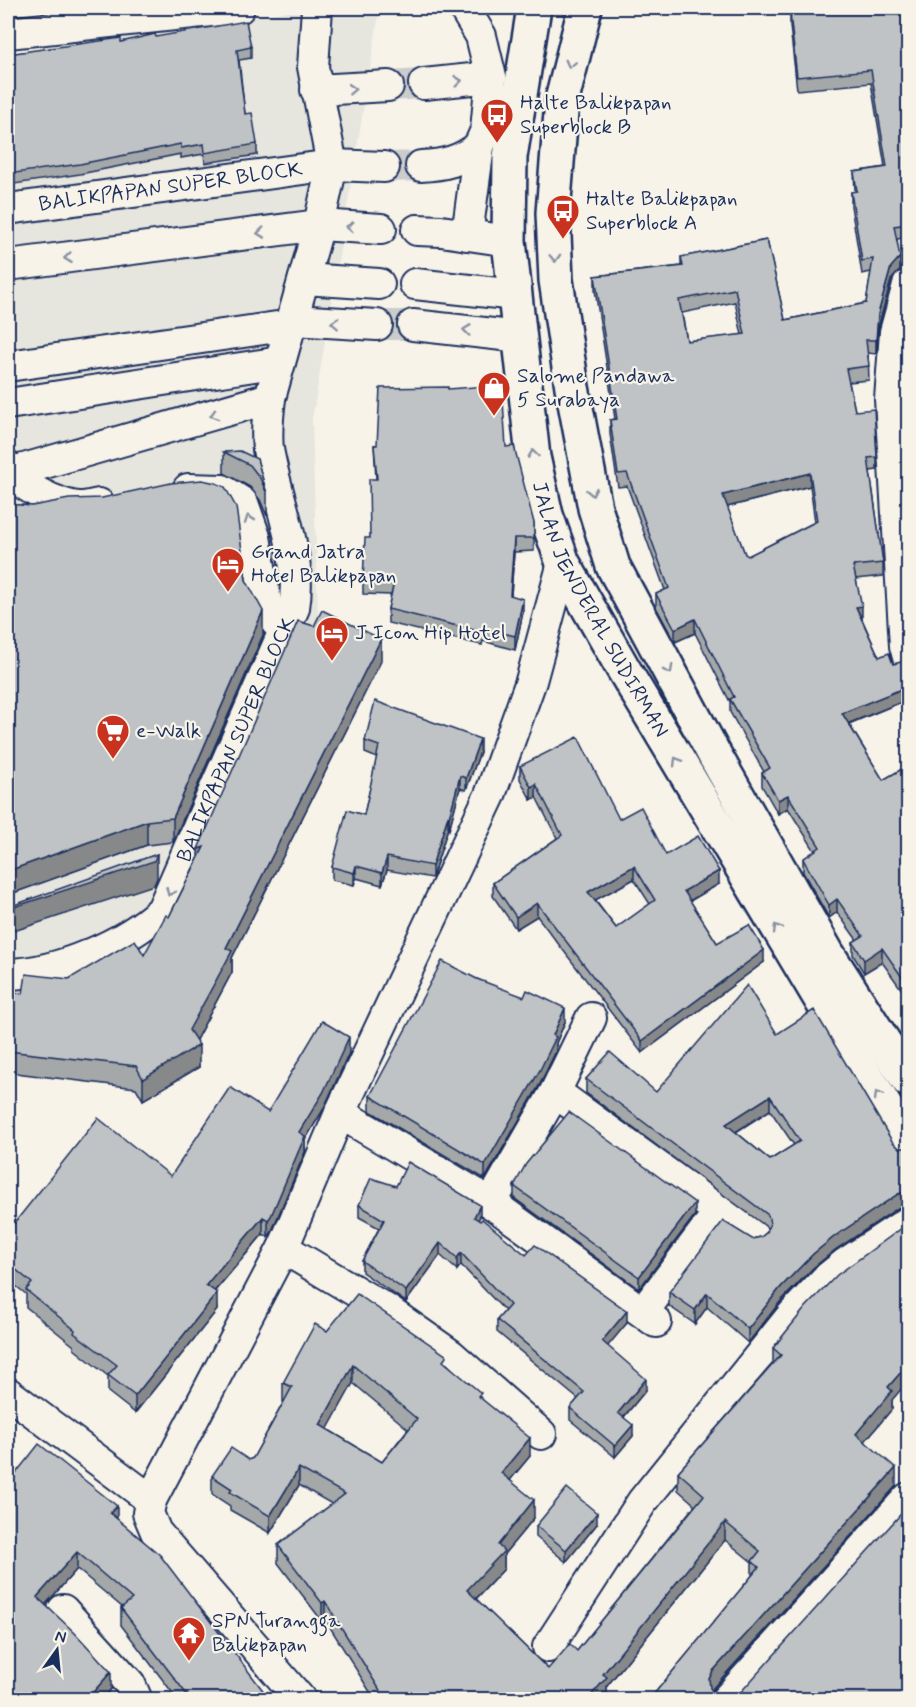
<svg xmlns="http://www.w3.org/2000/svg" width="916" height="1707" font-family="Mynerve,sans-serif">
<style>
.built{fill:#e6e5de}
.lines{fill:none;stroke-linecap:round;stroke-linejoin:round}
.minor-tunnel{stroke:#cbcccc;stroke-width:30;stroke-dasharray:30 15;stroke-linecap:butt}
.minor-casing{stroke:#1b2f5e;stroke-width:34}
.highway-casing{stroke:#1b2f5e;stroke-width:38}
.minor{stroke:#f7f3e8;stroke-width:30}
.highway{stroke:#f7f3e8;stroke-width:33}
.wall{fill:#a5a8a9;stroke:#1b2f5e;stroke-width:1.5;fill-rule:evenodd}
.shaded-wall{fill:#86888a;stroke:#1b2f5e;stroke-width:1.5}
.building{fill:#c0c3c5;stroke:#1b2f5e;stroke-width:1.5;fill-rule:evenodd}
.oneway{stroke:#8991a3}
.labels{text-anchor:middle;dominant-baseline:central;stroke-width:4.5;stroke-linejoin:round;paint-order:stroke}
.poi-label{font-size:21px;fill:#1b2f5e;stroke:#f7f3e8;text-anchor:start}
.street-label{font-size:21px;fill:#1b2f5e;stroke:#f7f3e8}
</style>
<rect width="100%" height="100%" fill="#f7f3e8"/>
<filter id="ink" filterUnits="userSpaceOnUse"><feTurbulence type="fractalNoise" baseFrequency=".0167" numOctaves="2"/><feDisplacementMap in="SourceGraphic" scale="12" xChannelSelector="R" yChannelSelector="G"/><feConvolveMatrix kernelMatrix="1 2 1 2 8 2 1 2 1" color-interpolation-filters="sRGB"/></filter>
<g filter="url(#ink)">
<polygon class="built" points="307,8 380,8 312,420 322,740 169,1051 8,1056 8,58"/>
<g class="lines">
<g class="minor-tunnel">
<polyline points="388,86 424,84"/>
<polyline points="384,167 421,166"/>
<polyline points="377,325 413,325"/>
</g>
<g class="minor-casing">
<g id="minor">
<polyline points="464,8 481,36 491,77 486,130 479,146 467,235"/>
<polyline points="8,33 239,8"/>
<polyline points="424,84 491,77"/>
<polyline points="316,90 388,86"/>
<path d="M421,166C443,165 462,161 479,146"/>
<path id="s1" d="M8,209L332,165L384,167"/>
<polyline points="417,230 441,231 509,241"/>
<polyline points="8,265 319,225 381,229"/>
<polyline points="304,279 379,284"/>
<polyline points="415,284 516,295"/>
<polyline points="908,285 895,332 890,399 905,646 908,657"/>
<polyline points="293,320 377,325"/>
<polyline points="413,325 520,337"/>
<polyline points="8,366 291,325"/>
<polyline points="8,404 280,362"/>
<path d="M8,467C15,484 61,507 80,507C86,507 93,505 99,504"/>
<polyline points="8,477 17,471 270,398"/>
<polyline points="188,489 223,490 243,503 255,537 268,614 285,631"/>
<path id="s2" d="M8,974C58,973 125,944 162,910L294,608C303,555 277,501 268,449C266,432 268,415 270,398L319,225L332,165L313,67L317,8"/>
<polyline points="555,1092 753,1236"/>
<polyline points="340,1113 491,1203 656,1322"/>
<polyline points="491,1203 555,1092 591,1018"/>
<polyline points="283,1248 387,1310 451,1355 541,1434"/>
<polyline points="643,1312 718,1213"/>
<polyline points="8,1393 151,1500"/>
<polyline points="63,1610 130,1684 137,1700"/>
<polyline points="548,1647 642,1502 793,1314 825,1280 846,1263 908,1222"/>
<polyline points="301,1700 156,1532 148,1513 151,1500 283,1248 340,1113 490,795 531,681 563,563"/>
<polyline points="726,1700 908,1498"/>
</g>
</g>
<g class="highway-casing">
<g id="highway">
<path id="s3" d="M534,8L510,157L509,241L533,457L546,515L563,563L624,670L908,1145"/>
<polyline points="585,8 562,100 553,213 556,280 572,387 595,508 613,566 714,754 827,953 908,1080"/>
</g>
</g>
<use href="#minor" class="minor"/>
<use href="#highway" class="highway"/>
</g>
<g class="wall">
<path d="M819,8H825H824L909,26V237L897,239L900,270L891,280L878,328L876,354L868,353L869,380L849,382L855,411L877,457V470L870,471L883,563V576L856,579L862,619L879,657L909,699L849,724L883,780L909,765V1000L882,962L864,973L853,955V942L857,940L837,912L829,918L803,872V859L815,851L788,808L778,814L762,786V773L764,772L730,712V702L695,633L675,642L656,607V594L665,590L627,486L618,487L610,434V420L615,419L595,290V276L681,266V257L767,240L785,320L866,303L871,272L862,274L851,206V192H855L854,172L885,167L871,83L797,90L790,26V13L820,9ZM735,302L742,335L687,341L682,313ZM810,486L815,522L748,556L745,554L727,507Z"/>
<polygon points="156,37 251,47 251,58 239,60 245,114 257,144 257,155 205,163 204,154 181,158 181,154 80,174 8,185 8,54 121,42"/>
<polygon points="448,389 506,447 534,523 534,551 514,552 511,595 523,612 515,650 483,641 482,645 388,623 388,609 391,595 363,594 363,581 370,538 376,479 374,445 377,445"/>
<polygon points="224,452 257,459 267,494 267,516 260,500 250,487 224,473"/>
<polygon points="8,504 32,506 246,580 263,635 173,842 147,845 8,895"/>
<polygon points="381,661 232,958 232,972 196,1040 199,1067 143,1100 136,1088 8,1072 8,992 23,994 144,955 169,917 198,858"/>
<polygon points="365,741 480,752 466,790 460,788 449,830 448,828 432,878 387,870 382,885 356,878 354,885 332,880 332,867 364,815 377,758 365,753"/>
<path d="M520,766L619,819L666,855L719,884L690,901L717,943L764,962L642,1053L537,916L516,929L493,896V883L557,838L536,797L531,800L520,779ZM634,879L650,904L616,928L595,900Z"/>
<polygon points="477,979 565,1022 556,1043 556,1051 540,1084 485,1179 370,1111 370,1096"/>
<path d="M777,1034L899,1148H909V1205L898,1208L835,1250L813,1268L780,1302L748,1343L707,1307L695,1324L669,1306V1292L752,1239L761,1237L767,1232L768,1228L586,1093V1079L656,1092ZM770,1110L794,1145L770,1160L736,1132Z"/>
<polygon points="349,1053 323,1110 305,1140 305,1152 271,1233 268,1237 263,1234 215,1291 217,1310 135,1413 108,1392 108,1376 74,1349 74,1346 26,1307 26,1294 8,1280 8,1231 171,1176 268,1112"/>
<polygon points="514,1186 695,1215 639,1289 514,1198"/>
<polygon points="359,1205 480,1216 478,1220 526,1255 627,1323 607,1346 646,1390 624,1417 633,1436 615,1457 570,1420 570,1408 578,1399 497,1332 497,1320 505,1311 461,1265 457,1270 440,1255 406,1302 362,1272 362,1261 379,1228 359,1217"/>
<path d="M327,1331L447,1364L481,1398L530,1456L510,1480L534,1518L504,1554V1569L476,1599L548,1669L577,1651L695,1505L678,1490V1472L773,1363V1348L892,1400V1409L865,1441L896,1486L713,1688L712,1691L715,1695L723,1699L909,1700H649L752,1576V1562L725,1540L607,1686V1695L603,1700H375L325,1619L322,1621L278,1563V1545L332,1504L299,1485L270,1533L230,1510V1506L212,1494V1476L253,1458L284,1401H283V1383ZM353,1383L408,1429L382,1462L327,1429Z"/>
<polygon points="8,1483 117,1519 268,1700 178,1700 121,1625 121,1608 122,1607 77,1569 45,1605 111,1689 102,1700 8,1700"/>
<polygon points="597,1524 566,1562 536,1537 536,1526"/>
</g>
<g class="shaded-wall">
<polygon points="900,257 900,270 891,280 878,328 876,354 876,340 878,314 891,267"/>
<polygon points="810,473 810,486 723,508 723,495"/>
<polygon points="514,538 514,552 510,608 510,595"/>
<polygon points="523,599 523,612 515,650 515,636"/>
<polygon points="862,606 862,619 856,607"/>
<polygon points="263,611 263,635 173,842 173,818"/>
<polygon points="695,619 695,633 675,642 675,629"/>
<polygon points="381,639 381,661 232,958 232,972 190,1051 199,1045 199,1067 143,1100 143,1079 226,948"/>
<polygon points="909,686 909,699 842,726 842,713"/>
<polygon points="480,739 480,752 466,790 466,778"/>
<polygon points="460,776 460,788 449,830 449,818"/>
<polygon points="536,784 536,797 531,800 531,787"/>
<polygon points="788,795 788,808 778,814 778,800"/>
<polygon points="448,816 448,828 432,878 432,866"/>
<polygon points="147,821 147,845 8,895 8,871"/>
<polygon points="204,847 198,870 198,849"/>
<polygon points="157,854 157,878 154,885 8,933 8,909"/>
<polygon points="387,857 387,870 382,885 382,873"/>
<polygon points="356,866 356,878 354,885 354,873"/>
<polygon points="634,866 634,879 588,904 588,892"/>
<polygon points="719,871 719,884 684,904 684,891"/>
<polygon points="837,899 837,912 829,918 829,905"/>
<polygon points="537,903 537,916 516,929 516,917"/>
<polygon points="882,948 882,962 864,973 864,960"/>
<polygon points="764,950 764,962 642,1053 642,1041"/>
<polygon points="565,1008 565,1022 556,1043 556,1051 540,1084 485,1179 485,1165 553,1035"/>
<polygon points="349,1037 349,1053 323,1110 305,1140 305,1152 271,1233 268,1237 268,1220 299,1132"/>
<polygon points="770,1096 770,1110 726,1138 726,1124"/>
<polygon points="908,1191 908,1205 898,1208 835,1250 813,1268 780,1302 748,1343 748,1329 780,1288 813,1254 835,1236 898,1194"/>
<polygon points="695,1203 695,1215 639,1289 639,1277"/>
<polygon points="480,1205 480,1216 474,1229 474,1217"/>
<polygon points="263,1217 263,1234 206,1301 206,1285"/>
<polygon points="440,1243 440,1255 406,1302 406,1291"/>
<polygon points="461,1253 461,1265 457,1270 457,1258"/>
<polygon points="217,1293 217,1310 135,1413 135,1396"/>
<polygon points="707,1293 707,1307 695,1324 695,1310"/>
<polygon points="627,1311 627,1323 602,1353 602,1341"/>
<polygon points="909,1363 909,1380 892,1400 892,1409 856,1452 856,1434 888,1387"/>
<polygon points="353,1365 353,1383 320,1443 320,1425"/>
<polygon points="646,1379 646,1390 618,1424 618,1413"/>
<polygon points="633,1425 633,1436 615,1457 615,1446"/>
<polygon points="530,1438 530,1456 501,1491 501,1473"/>
<polygon points="299,1468 299,1485 270,1533 270,1516"/>
<polygon points="896,1468 896,1486 713,1688 709,1697 709,1679 713,1671"/>
<polygon points="534,1500 534,1518 504,1554 504,1569 467,1608 467,1590 498,1545"/>
<polygon points="117,1506 117,1523 110,1513"/>
<polygon points="597,1513 597,1524 566,1562 566,1550"/>
<polygon points="725,1522 725,1540 607,1686 607,1695 603,1700 587,1700 603,1674"/>
<polygon points="77,1552 77,1569 37,1614 37,1597"/>
<polygon points="325,1601 325,1619 322,1621 322,1603"/>
<polygon points="111,1672 111,1689 102,1700 86,1700"/>
</g>
<g class="building">
<path d="M828,8H906L909,26V224L894,226L900,257L891,267L878,314L876,340H866L869,366L846,369L855,411L874,409L877,457L868,458L883,563L853,566L862,606L856,607L879,657L889,653L893,664L909,660V686L842,713L883,780L909,765V987L882,948L864,960L853,942L863,936L837,899L829,905L803,859L820,847L788,795L778,800L762,773L770,768L730,699L734,697L695,619L675,629L656,594L669,588L627,473L618,474L610,420L617,419L595,276L683,266L681,257L767,240L785,320L866,303L873,259L862,261L851,192L857,191L854,172L887,167L871,70L797,77L790,13ZM735,289L745,334L687,341L679,300ZM810,473L817,521L748,556L745,554L723,495Z"/>
<polygon points="246,21 251,47 237,50 245,114 252,113 257,144 205,153 204,144 181,148 181,144 80,164 8,174 8,54 121,38 121,42 155,34 156,37"/>
<polygon points="502,385 506,447 514,446 534,523 534,538 514,538 510,595 523,599 515,636 483,628 482,632 388,609 394,582 363,581 365,538 370,538 369,479 377,479 374,445 377,445 380,388 448,387 448,389"/>
<polygon points="240,451 257,459 267,494 260,478 250,465 224,452"/>
<polygon points="202,480 216,483 225,487 236,507 246,580 263,611 173,818 147,821 8,871 8,504 32,506 69,499 102,498 171,483"/>
<polygon points="322,610 381,639 226,948 232,951 189,1030 199,1045 143,1079 136,1066 8,1051 8,992 23,994 26,974 69,979 135,940 144,955 166,915 169,917 204,847 198,849 298,621 314,626"/>
<polygon points="375,701 480,739 466,778 460,776 449,818 448,816 432,866 387,857 382,873 356,866 354,873 332,867 347,810 364,815 379,746 365,741"/>
<path d="M578,737L619,819L641,807L666,855L698,836L719,871L684,891L717,943L749,925L764,950L642,1041L537,903L516,917L493,883L562,835L536,784L531,787L520,766ZM634,866L655,900L616,928L588,892Z"/>
<polygon points="157,854 154,861 8,909 8,906 14,905"/>
<polygon points="442,961 477,979 524,997 527,990 565,1008 553,1035 556,1037 540,1070 485,1165 370,1096"/>
<path d="M747,985L777,1034L814,1010L892,1141L899,1148H909V1191L898,1194L835,1236L813,1254L780,1288L748,1329L707,1293L695,1310L669,1292L723,1221L752,1239L761,1237L767,1232L770,1223L768,1215L586,1079L610,1052L656,1092ZM770,1096L800,1141L770,1160L726,1124Z"/>
<polygon points="322,1021 349,1037 323,1093 299,1132 305,1136 271,1216 268,1220 263,1217 206,1285 217,1293 135,1396 108,1375 117,1365 74,1333 75,1330 26,1290 32,1283 8,1263 8,1231 98,1118 171,1176 230,1087 268,1112"/>
<polygon points="569,1112 695,1203 639,1277 514,1186 526,1164"/>
<polygon points="408,1162 480,1205 474,1217 480,1221 482,1219 526,1255 535,1245 627,1311 602,1341 646,1379 618,1413 633,1425 615,1446 570,1408 584,1392 497,1320 510,1305 461,1253 457,1258 440,1243 406,1291 362,1261 384,1220 359,1205 371,1178 396,1186"/>
<path d="M909,1223V1363L888,1387L892,1391L856,1434L896,1468L713,1671L709,1679L710,1688L715,1695L723,1699L732,1698L739,1694L909,1505V1700H649L759,1567L752,1561L760,1551L725,1522L603,1674L607,1677L587,1700H386L325,1601L322,1603L278,1545L345,1494L299,1468L270,1516L230,1492L232,1489L212,1476L231,1448L249,1460L253,1458L292,1387L283,1383L315,1324L327,1331L357,1294L447,1356L443,1361L481,1393L478,1396L530,1438L501,1473L534,1500L498,1545L504,1551L467,1590L548,1669L570,1644L577,1651L704,1495L678,1472L781,1355L773,1348L806,1307L837,1275ZM353,1365L417,1419L382,1462L320,1425Z"/>
<polygon points="39,1444 117,1506 110,1513 160,1555 268,1697 265,1700 191,1700 121,1608 132,1599 77,1552 37,1597 74,1632 111,1672 86,1700 20,1700 8,1688 8,1483"/>
<polygon points="567,1488 597,1513 566,1550 536,1526"/>
</g>
<defs><path id="oneway-chevron" d="M-2-3.5L2.5 0L-2 3.5" fill="none" stroke-width="1.6" stroke-linecap="round" stroke-linejoin="round" transform="scale(1.5)"/></defs>
<g class="oneway">
<use href="#oneway-chevron" transform="translate(570 64) rotate(104)"/>
<use href="#oneway-chevron" transform="translate(458 81) rotate(-6)"/>
<use href="#oneway-chevron" transform="translate(352 89) rotate(-3)"/>
<use href="#oneway-chevron" transform="translate(350 227) rotate(-176)"/>
<use href="#oneway-chevron" transform="translate(261 233) rotate(173)"/>
<use href="#oneway-chevron" transform="translate(68 258) rotate(173)"/>
<use href="#oneway-chevron" transform="translate(555 258) rotate(87)"/>
<use href="#oneway-chevron" transform="translate(335 323) rotate(-177)"/>
<use href="#oneway-chevron" transform="translate(467 330) rotate(-173)"/>
<use href="#oneway-chevron" transform="translate(214 415) rotate(164)"/>
<use href="#oneway-chevron" transform="translate(533 454) rotate(-98)"/>
<use href="#oneway-chevron" transform="translate(592 492) rotate(79)"/>
<use href="#oneway-chevron" transform="translate(249 519) rotate(-109)"/>
<use href="#oneway-chevron" transform="translate(669 670) rotate(62)"/>
<use href="#oneway-chevron" transform="translate(677 761) rotate(-121)"/>
<use href="#oneway-chevron" transform="translate(170 892) rotate(114)"/>
<use href="#oneway-chevron" transform="translate(777 928) rotate(-121)"/>
<use href="#oneway-chevron" transform="translate(878 1095) rotate(-121)"/>
</g>
</g>
<defs>
<g id="bus-pin" transform="scale(1.725)"><path d="M0 17L-7.5 6A9.5 9.5 0 1 1 7.5 6Z" fill="#c8321e" stroke="#f7f3e8"/><path d="M-5-6H5V4H4V6H2V4H-2V6H-4V4H-5ZM-3.5-4V0h7V-4ZM-3.5 1.2v1.5H-2V1.2ZM2 1.2v1.5H3.5V1.2Z" fill="#fff"/></g>
<g id="shop-pin" transform="scale(1.725)"><path d="M0 17L-7.5 6A9.5 9.5 0 1 1 7.5 6Z" fill="#c8321e" stroke="#f7f3e8"/><path d="M-5-2.5h2.3a2.7 3.5 0 0 1 5.4 0H5L5.5 6h-11ZM-1.5-2.5h3a1.5 2.3 0 0 0-3 0Z" fill="#fff"/></g>
<g id="hotel-pin" transform="scale(1.725)"><path d="M0 17L-7.5 6A9.5 9.5 0 1 1 7.5 6Z" fill="#c8321e" stroke="#f7f3e8"/><path d="M-6-4.5h1.5V1H6V5H4.5V3h-9V5H-6ZM-4 0a1.8 1.8 0 1 1 3.6 0ZM.5 0V-2.5h3Q6-2.5 6 0Z" fill="#fff"/></g>
<g id="supermarket-pin" transform="scale(1.725)"><path d="M0 17L-7.5 6A9.5 9.5 0 1 1 7.5 6Z" fill="#c8321e" stroke="#f7f3e8"/><path d="M-6-5.5h2.5l.6 2H6L4.5 2H-2.5L-4.4-4H-6ZM-1.5 3.2a1.3 1.3 0 1 0 .1 0ZM3 3.2a1.3 1.3 0 1 0 .1 0Z" fill="#fff"/></g>
<g id="temple-pin" transform="scale(1.725)"><path d="M0 17L-7.5 6A9.5 9.5 0 1 1 7.5 6Z" fill="#c8321e" stroke="#f7f3e8"/><path d="M0-6L5-2H3V0L6.5 2.5H4V6H1.5V3h-3V6H-4V2.5H-6.5L-3 0V-2H-5Z" fill="#fff"/></g>
</defs>
<g fill-rule="evenodd">
<use href="#bus-pin" x="497" y="115"/>
<use href="#bus-pin" x="563" y="211"/>
<use href="#shop-pin" x="494" y="388"/>
<use href="#hotel-pin" x="228" y="564"/>
<use href="#hotel-pin" x="332" y="633"/>
<use href="#supermarket-pin" x="113" y="731"/>
<use href="#temple-pin" x="189" y="1633"/>
</g>
<g class="labels">
<g class="poi-label">
<text x="520" y="103">Halte Balikpapan<tspan x="520" dy="24">Superblock B</tspan></text>
<text x="586" y="199">Halte Balikpapan<tspan x="586" dy="24">Superblock A</tspan></text>
<text x="517" y="376">Salome Pandawa<tspan x="517" dy="24">5 Surabaya</tspan></text>
<text x="251" y="552">Grand Jatra<tspan x="251" dy="24">Hotel Balikpapan</tspan></text>
<text x="355" y="633">J Icon Hip Hotel</text>
<text x="136" y="731">e-Walk</text>
<text x="212" y="1621">SPN Turangga<tspan x="212" dy="24">Balikpapan</tspan></text>
</g>
<g class="street-label">
<text stroke="none"><textPath href="#s1" startOffset="164">BALIKPAPAN SUPER BLOCK</textPath></text>
<text stroke="none"><textPath href="#s3" startOffset="620">JALAN JENDERAL SUDIRMAN</textPath></text>
<text stroke="none"><textPath href="#s2" startOffset="356">BALIKPAPAN SUPER BLOCK</textPath></text>
</g>
</g>
<rect width="916" height="1707" fill="none" stroke="#f7f3e8" stroke-width="30"/>
<rect x="15" y="15" width="886" height="1677" fill="none" stroke="#1b2f5e" stroke-width="2" filter="url(#ink)"/>
<g transform="translate(57 1650) rotate(15)" stroke="#f7f3e8" stroke-width="4.5" paint-order="stroke">
<path d="M0-4.5L10 22L0 15L-10 22Z" fill="#1b2f5e"/>
<text y="-9" font-size="16" font-weight="bold" text-anchor="middle" fill="#1b2f5e">N</text>
</g>
</svg>
